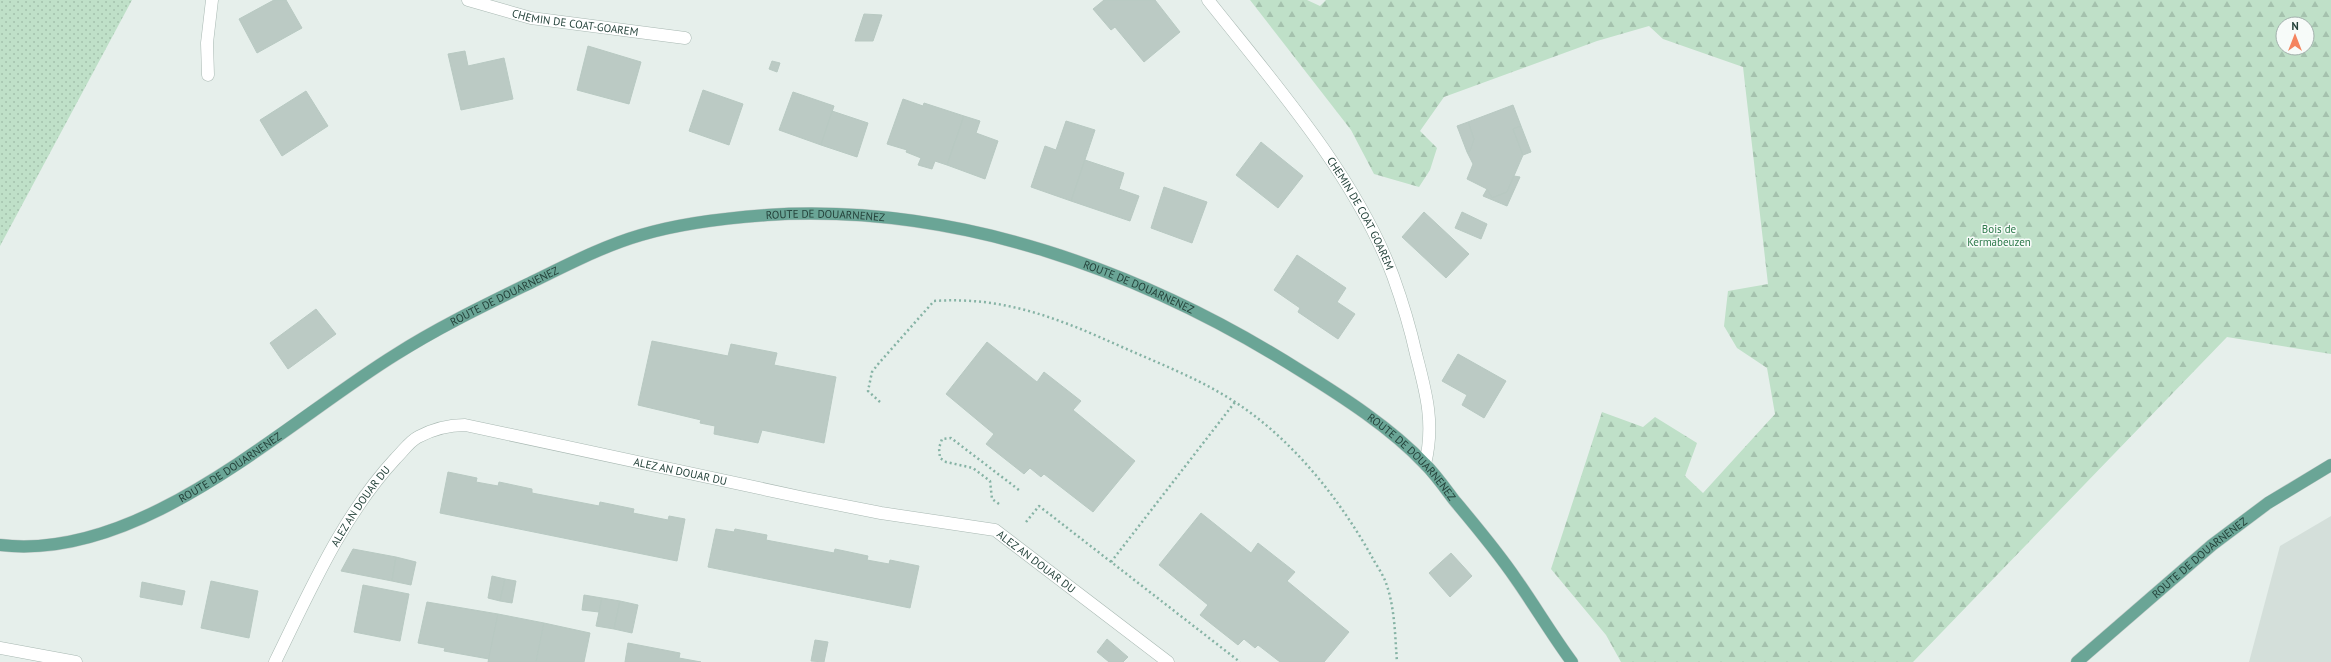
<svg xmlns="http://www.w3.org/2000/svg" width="2331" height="662" font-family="'PT Sans',sans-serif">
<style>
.built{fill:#d4dfda}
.grass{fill:url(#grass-dots)}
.forest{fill:url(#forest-firs);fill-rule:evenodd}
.building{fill:#bbcac4;stroke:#b8c9c2}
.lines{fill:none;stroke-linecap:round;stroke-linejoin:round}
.minor-casing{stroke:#a8b8b2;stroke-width:13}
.major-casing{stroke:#c2cac8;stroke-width:13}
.path{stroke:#86b3a5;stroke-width:2.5;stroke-dasharray:2 3;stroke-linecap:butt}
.minor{stroke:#fff;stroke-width:12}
.major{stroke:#6aa596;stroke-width:12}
.labels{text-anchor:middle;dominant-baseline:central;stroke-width:3;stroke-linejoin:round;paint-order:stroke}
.street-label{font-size:11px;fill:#24423a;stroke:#f7fbf9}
.park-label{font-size:11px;fill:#2d7a4b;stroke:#f7fbf9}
</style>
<defs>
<pattern id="grass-dots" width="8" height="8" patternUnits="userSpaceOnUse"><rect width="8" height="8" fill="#bfe0c8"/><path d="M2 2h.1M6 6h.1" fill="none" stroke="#a4c1ad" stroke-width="1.8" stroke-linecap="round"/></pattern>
<pattern id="forest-firs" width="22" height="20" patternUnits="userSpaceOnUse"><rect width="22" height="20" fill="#bfe0c8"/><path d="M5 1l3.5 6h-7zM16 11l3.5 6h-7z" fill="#a4c1ad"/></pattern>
</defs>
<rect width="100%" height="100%" fill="#e6efeb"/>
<polygon class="built" points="2331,516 2331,662 2249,662 2280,546"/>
<polygon class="grass" points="0,0 132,0 0,246"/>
<path class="forest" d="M1250,0H1307L1320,6L1326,0H2331V354L2227,337L1913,662H1621L1606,635L1551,569L1602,412L1643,427L1655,417L1697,443L1685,476L1703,493L1775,414L1767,368L1737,348L1724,326L1728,291L1768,284L1743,67L1663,39L1649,26L1597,41L1444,97L1420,131L1437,148L1430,170L1419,187L1374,174L1351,130ZM2283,24H2307V48H2283Z"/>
<g class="building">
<polygon points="274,0 286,0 302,28 257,53 239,19"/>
<polygon points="1104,0 1155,0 1180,32 1144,62 1115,27 1111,30 1093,9"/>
<polygon points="864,14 882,15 873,41 855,41"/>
<polygon points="588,46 641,62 629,104 577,90"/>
<polygon points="465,51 468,66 504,58 513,99 461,110 448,54"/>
<polygon points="772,61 780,63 777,72 769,69"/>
<polygon points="703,90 743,104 729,145 689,131"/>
<polygon points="306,91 328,126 282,156 260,120"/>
<polygon points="793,92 834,106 821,145 779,130"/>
<polygon points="903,99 923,106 924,103 964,116 947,165 935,161 932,169 918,165 921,158 906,152 907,150 887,144"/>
<polygon points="1513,105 1521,126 1513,129 1523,155 1507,192 1492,198 1487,189 1467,179 1473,164 1467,152 1470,151 1474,139 1468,122"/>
<polygon points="832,111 868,123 857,157 821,145"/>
<polygon points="964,116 980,121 976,133 998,141 985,179 947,165"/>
<polygon points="1066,121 1095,130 1071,201 1031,187 1045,146 1056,150"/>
<polygon points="1468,122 1474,139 1470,151 1467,152 1457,126"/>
<polygon points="1521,126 1531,152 1523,155 1513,129"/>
<polygon points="1261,142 1303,176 1278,208 1236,175"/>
<polygon points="1085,160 1124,173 1119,189 1139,196 1130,221 1071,201"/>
<polygon points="1514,176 1520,177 1507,206 1483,196 1487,189 1492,198 1507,192"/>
<polygon points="1164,187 1207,202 1192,243 1151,228"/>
<polygon points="1424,212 1469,254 1446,278 1402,237"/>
<polygon points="1462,212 1487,224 1481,239 1455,228"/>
<polygon points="1297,255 1346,288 1337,302 1355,314 1338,339 1298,312 1300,308 1274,290"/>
<polygon points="316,309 336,334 288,369 270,343"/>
<polygon points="652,341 728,356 731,344 777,353 774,365 836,377 824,443 762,430 758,443 714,434 715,426 700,423 701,420 638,405"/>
<polygon points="987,342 1037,382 1044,372 1081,401 1073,410 1135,461 1093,512 1044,474 1041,477 1030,468 1024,474 986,444 994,434 946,394"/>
<polygon points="1458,354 1506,381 1484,418 1462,405 1467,395 1442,381"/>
<polygon points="448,472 477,478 476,482 498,486 499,482 532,489 532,493 599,506 600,502 634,509 633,513 668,520 669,516 685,519 677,561 440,513"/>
<polygon points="1201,513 1251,553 1258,543 1295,572 1287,581 1349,632 1324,662 1280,662 1258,645 1255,648 1244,639 1238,645 1200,615 1208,605 1159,565"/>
<polygon points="716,529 734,532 735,529 767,535 766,540 834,553 835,549 868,556 867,560 889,564 890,560 919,566 910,608 708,567"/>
<polygon points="353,549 396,557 392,581 341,571"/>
<polygon points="1451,553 1472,576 1450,597 1429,573"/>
<polygon points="396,557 416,562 411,585 392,581"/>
<polygon points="492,576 505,579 500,601 488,598"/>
<polygon points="505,579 516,581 512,603 500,601"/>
<polygon points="211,581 258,591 249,638 201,628"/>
<polygon points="142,582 185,591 182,605 140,597"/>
<polygon points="363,585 409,594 400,641 354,632"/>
<polygon points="584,595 602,598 599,612 582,610"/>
<polygon points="602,598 620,601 614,629 596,626"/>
<polygon points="620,601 638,605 632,633 614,629"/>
<polygon points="427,602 498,614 489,659 444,651 445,648 418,643"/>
<polygon points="498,614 544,623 536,662 488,662"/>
<polygon points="544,623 590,633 584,662 536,662"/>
<polygon points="1107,639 1128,657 1123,662 1109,662 1097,652"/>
<polygon points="815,640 828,642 824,662 811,661"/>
<polygon points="628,643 680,653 679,658 701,662 625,662"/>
</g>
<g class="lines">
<g class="minor-casing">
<g id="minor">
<path id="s1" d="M468,0L531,18L685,38"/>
<path id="s2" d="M1208,0C1274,83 1355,175 1393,276C1402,301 1410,327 1416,354C1426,392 1435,424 1425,464"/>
<polyline points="208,75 207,43 212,0"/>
<polyline points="0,648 76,662"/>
<path id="s3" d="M275,662C310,591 342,516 396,458C403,451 410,441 418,437C433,429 448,425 465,425L805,498L881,513L995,530L1168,662"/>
</g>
</g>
<g class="major-casing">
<g id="major">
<path id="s4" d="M0,545C141,562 282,425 395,355C439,327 485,305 532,282C567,265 603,246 641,235C681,223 725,218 767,215C957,203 1143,271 1301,371C1343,397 1391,428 1425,464C1436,475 1445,488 1454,500C1475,525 1497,551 1516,579C1535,606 1552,635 1572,662"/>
<path id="s5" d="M2077,662L2212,545L2268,503L2331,465"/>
</g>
</g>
<g class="path">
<path d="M880,402L868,391L872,372L879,363L934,301C1004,296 1060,319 1122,347C1160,364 1200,379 1235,402C1292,439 1339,498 1372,557C1376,565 1383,574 1386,583C1395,608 1395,636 1397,662"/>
<polyline points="999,504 992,499 990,481 973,468 946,462 940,458 939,448 942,439 951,438 1019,490"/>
<polyline points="1026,522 1039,506 1240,662"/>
<polyline points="1111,562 1235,402"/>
</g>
<use href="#minor" class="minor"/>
<use href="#major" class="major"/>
</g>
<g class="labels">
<g class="street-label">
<text stroke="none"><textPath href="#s1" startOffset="110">CHEMIN DE COAT-GOAREM</textPath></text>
<text stroke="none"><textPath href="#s2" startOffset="263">CHEMIN DE COAT GOAREM</textPath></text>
<text stroke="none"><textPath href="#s4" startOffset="908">ROUTE DE DOUARNENEZ</textPath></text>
<text stroke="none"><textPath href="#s4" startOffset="1232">ROUTE DE DOUARNENEZ</textPath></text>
<text stroke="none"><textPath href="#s4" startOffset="572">ROUTE DE DOUARNENEZ</textPath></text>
<text stroke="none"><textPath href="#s4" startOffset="1556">ROUTE DE DOUARNENEZ</textPath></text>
<text stroke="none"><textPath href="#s4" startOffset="248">ROUTE DE DOUARNENEZ</textPath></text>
<text stroke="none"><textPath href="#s3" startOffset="538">ALEZ AN DOUAR DU</textPath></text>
<text stroke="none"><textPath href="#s3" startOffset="178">ALEZ AN DOUAR DU</textPath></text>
<text stroke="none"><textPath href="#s5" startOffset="161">ROUTE DE DOUARNENEZ</textPath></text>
<text stroke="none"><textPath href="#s3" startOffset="910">ALEZ AN DOUAR DU</textPath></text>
</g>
<g class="park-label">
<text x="1999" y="229">Bois de<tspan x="1999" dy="13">Kermabeuzen</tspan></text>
</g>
</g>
<g transform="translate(2295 36)"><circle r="19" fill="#f7fbf9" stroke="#a3b1ad"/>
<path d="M0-3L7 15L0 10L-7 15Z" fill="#f4845f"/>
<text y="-6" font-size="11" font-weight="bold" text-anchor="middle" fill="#24423a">N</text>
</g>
</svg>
